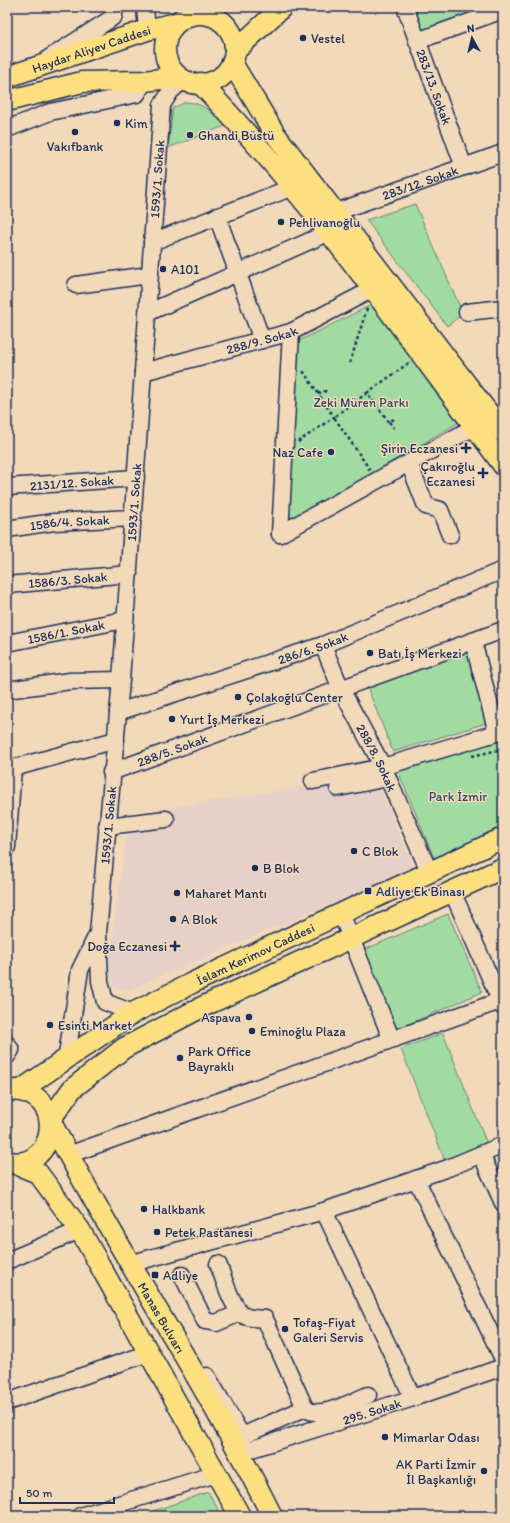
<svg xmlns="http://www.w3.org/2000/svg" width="510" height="1523" font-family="Itim,sans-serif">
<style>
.built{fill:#e6d0c8}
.green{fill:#a2dba1;stroke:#5e8580}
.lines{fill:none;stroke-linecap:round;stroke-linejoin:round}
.minor-casing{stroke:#1b2f5e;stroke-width:19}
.major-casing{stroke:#1b2f5e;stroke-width:23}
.path{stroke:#1b2f5e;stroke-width:2.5;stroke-dasharray:3 3;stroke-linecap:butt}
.minor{stroke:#f1d9b9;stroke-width:16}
.major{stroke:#fce080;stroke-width:20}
.poi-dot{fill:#1b2f5e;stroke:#f1d9b9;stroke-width:1.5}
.labels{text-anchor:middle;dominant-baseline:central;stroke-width:3;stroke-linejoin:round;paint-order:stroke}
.poi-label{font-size:13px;fill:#1b2f5e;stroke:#f1d9b9;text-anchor:start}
.street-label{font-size:13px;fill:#1b2f5e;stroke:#f1d9b9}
.park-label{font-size:13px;fill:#2f4968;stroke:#f1d9b9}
</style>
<rect width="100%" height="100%" fill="#f1d9b9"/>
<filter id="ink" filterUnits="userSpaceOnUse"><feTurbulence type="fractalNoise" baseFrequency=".025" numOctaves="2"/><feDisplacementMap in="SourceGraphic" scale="8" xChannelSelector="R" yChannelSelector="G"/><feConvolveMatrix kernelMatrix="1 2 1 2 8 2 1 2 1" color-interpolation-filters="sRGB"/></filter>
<g filter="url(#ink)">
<polygon class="built" points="374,776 414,868 128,990 115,988 107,975 130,814"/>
<g class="green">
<polygon points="411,7 489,7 420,33"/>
<path d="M186,102C204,103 213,113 225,126L168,148L173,108Z"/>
<polygon points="415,204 463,314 447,326 366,220"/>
<polygon points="373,304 459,422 286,524 297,342"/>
<polygon points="466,648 486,723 393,752 366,684"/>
<polygon points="503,736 503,829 435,860 396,766"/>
<polygon points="448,914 482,992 395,1030 361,951"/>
<polygon points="443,1033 487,1144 445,1161 401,1049"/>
<polygon points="208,1492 222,1516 139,1516"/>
</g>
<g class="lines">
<g class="minor-casing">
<g id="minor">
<polyline points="145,7 147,30"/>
<path id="s1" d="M405,7L464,167"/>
<polyline points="417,41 503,10"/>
<polyline points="49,58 109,20 114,16 115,7"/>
<polyline points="7,129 50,112 137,94 144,81"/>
<path id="s2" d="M336,212L503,153"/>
<polyline points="217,216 262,340"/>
<polyline points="152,242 293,187"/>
<polyline points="76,285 149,275"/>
<polyline points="467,312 503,308"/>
<polyline points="147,313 330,232"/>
<path id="s3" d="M143,372L291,332L373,289"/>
<polyline points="409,463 426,506 440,510 450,535"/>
<path id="s4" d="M7,487L136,478"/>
<path id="s5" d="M7,529L54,522L133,518"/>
<polyline points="280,534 474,427"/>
<polyline points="280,534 291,332"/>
<path id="s6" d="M7,585L129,574"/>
<polyline points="473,641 497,733"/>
<path id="s7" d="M7,643L124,620"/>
<path id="s8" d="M323,645L341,689L383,767L429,871"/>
<polyline points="7,690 70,681 121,680"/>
<path id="s9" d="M118,712L323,645L503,570"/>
<path id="s10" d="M111,772L503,630"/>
<polyline points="313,781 383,767 503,731"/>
<polyline points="338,788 388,778"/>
<polyline points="107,826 166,819"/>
<polyline points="7,847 13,768 116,740"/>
<polyline points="452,891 503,1007"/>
<polyline points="341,913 391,1038"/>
<path id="s11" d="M133,1013L105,1002L100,981L98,933L121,680L162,105L170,92L184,79"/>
<polyline points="7,1044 11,1050 7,1056"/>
<polyline points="66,1061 80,970 97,935"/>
<polyline points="481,1154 503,1203"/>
<polyline points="68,1155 500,1001"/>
<polyline points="416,1179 503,1359"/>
<polyline points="324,1211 413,1398"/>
<polyline points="7,1261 80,1230"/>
<polyline points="140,1261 324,1211 448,1168 503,1145"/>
<path d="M218,1264C223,1276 232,1308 243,1315C249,1319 257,1318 265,1319L305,1408"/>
<polyline points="182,1275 205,1321 216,1323 240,1313"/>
<path id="s12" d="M207,1376L242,1436L239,1453L413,1398L503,1367"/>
<polyline points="7,1402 149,1353"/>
<path d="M242,1436L305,1408C319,1421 353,1401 368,1395"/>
<polyline points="80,1516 216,1474"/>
</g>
</g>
<g class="major-casing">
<g id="major">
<circle cx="200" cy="49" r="35"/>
<polyline points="235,51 282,7"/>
<polyline points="232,63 275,134 503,432"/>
<path id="s13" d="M7,77L147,30L176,23"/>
<path d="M200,83C314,201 406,335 503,465"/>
<polyline points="7,101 82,82 144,81 179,77"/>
<path id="s14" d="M21,1090L133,1013L192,983L503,838"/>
<polyline points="50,1120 72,1089 124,1048 204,1006 503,868"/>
<path id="s15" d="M50,1120C120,1255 205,1381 272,1516"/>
<path d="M8,1162C57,1172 69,1091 11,1090"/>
<polyline points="11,1162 38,1173 80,1230 240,1516"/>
</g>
</g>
<g class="path">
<polyline points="350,363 367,308"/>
<polyline points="367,393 409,363"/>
<polyline points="318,394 328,390"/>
<polyline points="389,422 394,428"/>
<polyline points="298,442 334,417 303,371"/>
<polyline points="370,470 334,417 367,393 389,422 394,419"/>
<polyline points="472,756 503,749"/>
</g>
<use href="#minor" class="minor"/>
<use href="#major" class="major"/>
</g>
</g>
<g class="poi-dot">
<circle cx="303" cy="38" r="4"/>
<circle cx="117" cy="123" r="4"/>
<circle cx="75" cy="132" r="4"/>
<circle cx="190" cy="135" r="4"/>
<circle cx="281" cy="222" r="4"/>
<circle cx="163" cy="269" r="4"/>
<path d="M464 442h4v4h4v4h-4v4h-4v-4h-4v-4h4z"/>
<circle cx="331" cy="452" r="4"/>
<path d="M481 467h4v4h4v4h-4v4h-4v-4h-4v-4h4z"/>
<circle cx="370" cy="653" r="4"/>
<circle cx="238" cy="697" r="4"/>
<circle cx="172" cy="719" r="4"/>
<circle cx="354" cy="851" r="4"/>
<circle cx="255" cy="868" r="4"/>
<rect x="364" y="887" width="8" height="8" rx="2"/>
<circle cx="177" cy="893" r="4"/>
<circle cx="173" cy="919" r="4"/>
<path d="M173 940h4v4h4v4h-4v4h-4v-4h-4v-4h4z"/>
<circle cx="249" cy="1017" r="4"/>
<circle cx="50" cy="1025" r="4"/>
<circle cx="252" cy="1031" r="4"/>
<circle cx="180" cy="1058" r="4"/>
<circle cx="144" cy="1209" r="4"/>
<circle cx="157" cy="1232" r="4"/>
<rect x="151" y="1271" width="8" height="8" rx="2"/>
<circle cx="285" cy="1329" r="4"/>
<circle cx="385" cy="1437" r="4"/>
<circle cx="484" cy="1471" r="4"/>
</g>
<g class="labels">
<g class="poi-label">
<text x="311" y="38">Vestel</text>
<text x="125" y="123">Kim</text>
<text x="198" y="135">Ghandi Büstü</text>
<text x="75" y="146" text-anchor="middle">Vakıfbank</text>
<text x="289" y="222">Pehlivanoğlu</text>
<text x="171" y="269">A101</text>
<text x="458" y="448" text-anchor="end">Şirin Eczanesi</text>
<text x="323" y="452" text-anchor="end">Naz Cafe</text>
<text x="475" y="466" text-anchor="end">Çakıroğlu<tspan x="475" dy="15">Eczanesi</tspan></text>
<text x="378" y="653">Batı İş Merkezi</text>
<text x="246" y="697">Çolakoğlu Center</text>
<text x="180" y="719">Yurt İş Merkezi</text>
<text x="362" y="851">C Blok</text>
<text x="263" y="868">B Blok</text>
<text x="376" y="891">Adliye Ek Binası</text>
<text x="185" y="893">Maharet Mantı</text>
<text x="181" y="919">A Blok</text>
<text x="167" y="946" text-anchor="end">Doğa Eczanesi</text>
<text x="241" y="1017" text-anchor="end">Aspava</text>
<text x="58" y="1025">Esinti Market</text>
<text x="260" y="1031">Eminoğlu Plaza</text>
<text x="188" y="1051">Park Office<tspan x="188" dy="15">Bayraklı</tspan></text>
<text x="152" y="1209">Halkbank</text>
<text x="165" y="1232">Petek Pastanesi</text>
<text x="163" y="1275">Adliye</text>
<text x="293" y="1322">Tofaş-Fiyat<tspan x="293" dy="15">Galeri Servis</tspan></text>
<text x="393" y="1437">Mimarlar Odası</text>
<text x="476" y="1464" text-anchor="end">AK Parti İzmir<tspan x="476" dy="15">İl Başkanlığı</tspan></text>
</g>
<g class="street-label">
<text stroke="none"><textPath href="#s13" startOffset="89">Haydar Aliyev Caddesi</textPath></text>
<text stroke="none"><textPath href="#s1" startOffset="85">283/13. Sokak</textPath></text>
<text stroke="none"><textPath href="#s11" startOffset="856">1593/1. Sokak</textPath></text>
<text stroke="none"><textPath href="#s2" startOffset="89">283/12. Sokak</textPath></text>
<text stroke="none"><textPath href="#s3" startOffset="123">288/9. Sokak</textPath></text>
<text stroke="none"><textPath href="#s4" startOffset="65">2131/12. Sokak</textPath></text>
<text stroke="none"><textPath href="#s11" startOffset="532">1593/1. Sokak</textPath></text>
<text stroke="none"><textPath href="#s5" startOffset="63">1586/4. Sokak</textPath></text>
<text stroke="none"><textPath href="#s6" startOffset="61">1586/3. Sokak</textPath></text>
<text stroke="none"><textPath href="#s7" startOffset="60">1586/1. Sokak</textPath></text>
<text stroke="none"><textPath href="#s9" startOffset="205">286/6. Sokak</textPath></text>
<text stroke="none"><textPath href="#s10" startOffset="65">288/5. Sokak</textPath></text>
<text stroke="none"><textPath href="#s8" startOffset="125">288/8. Sokak</textPath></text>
<text stroke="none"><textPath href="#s11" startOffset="208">1593/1. Sokak</textPath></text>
<text stroke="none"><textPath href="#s14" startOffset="272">İslam Kerimov Caddesi</textPath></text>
<text stroke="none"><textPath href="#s15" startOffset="227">Manas Bulvarı</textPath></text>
<text stroke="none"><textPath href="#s12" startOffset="226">295. Sokak</textPath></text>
</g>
<g class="park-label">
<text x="361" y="402">Zeki Müren Parkı</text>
<text x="458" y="796">Park İzmir</text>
</g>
</g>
<rect width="510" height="1523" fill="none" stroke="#f1d9b9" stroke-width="24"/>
<rect x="12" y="12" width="486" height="1499" fill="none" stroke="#1b2f5e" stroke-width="1.5" filter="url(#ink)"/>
<g transform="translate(472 38) rotate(352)" stroke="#f1d9b9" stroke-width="3" paint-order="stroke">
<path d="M0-3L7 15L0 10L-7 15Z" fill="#1b2f5e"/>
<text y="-6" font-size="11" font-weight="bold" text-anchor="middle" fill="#1b2f5e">N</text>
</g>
<path d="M20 1497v6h94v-6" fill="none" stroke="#1b2f5e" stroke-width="2"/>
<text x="26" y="1497" font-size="12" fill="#1b2f5e" stroke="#f1d9b9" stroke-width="3" paint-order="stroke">50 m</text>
</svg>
